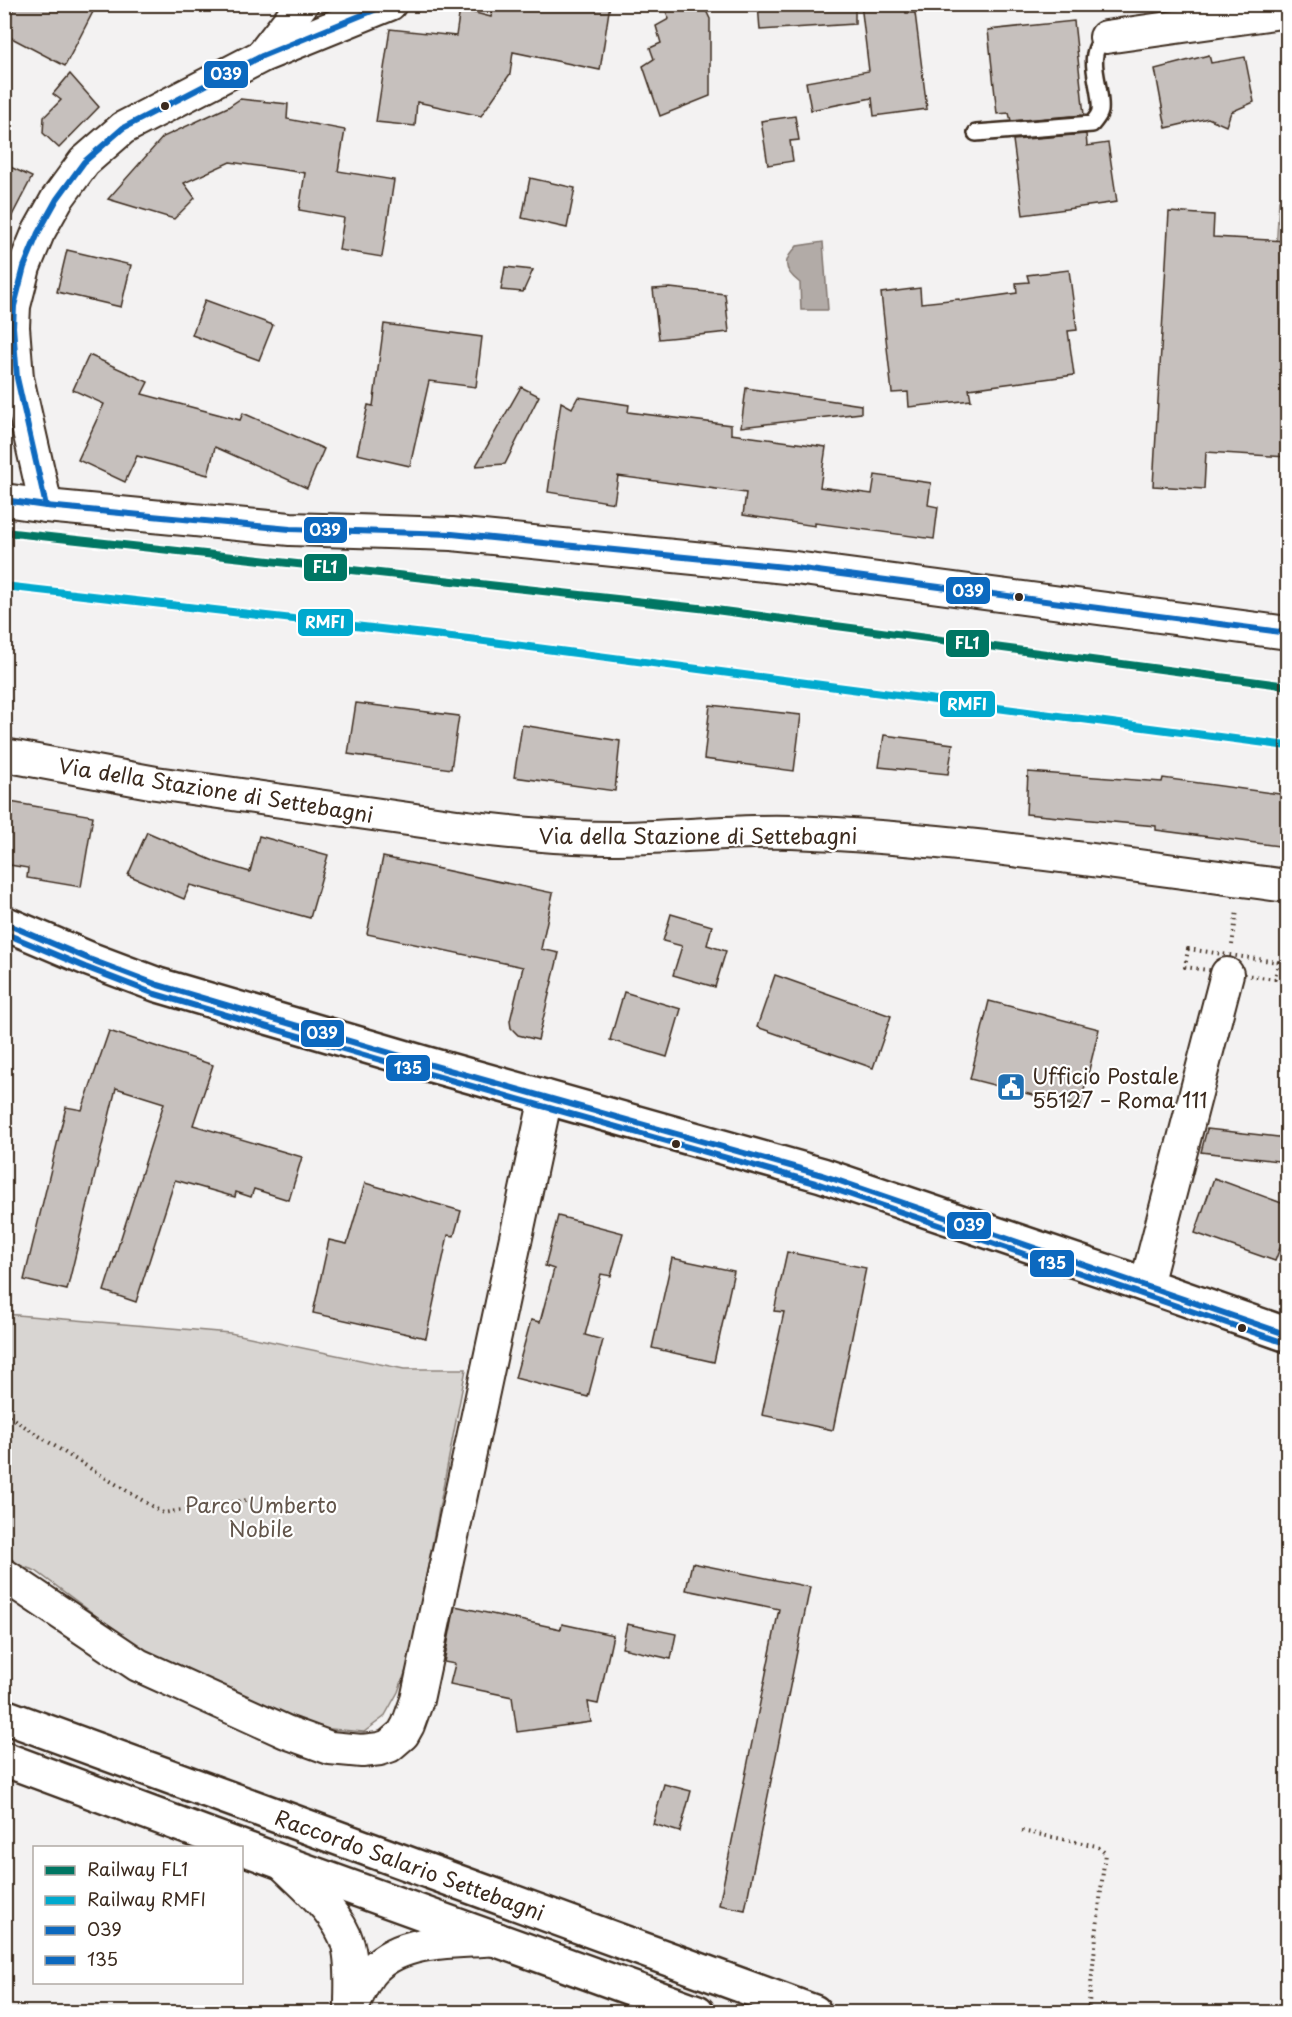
<svg xmlns="http://www.w3.org/2000/svg" width="1292" height="2017" font-family="'Playpen Sans',sans-serif">
<style>
.green{fill:#d8d5d2;stroke:#8a8078;stroke-width:1.5}
.water{fill:#b2aba7;stroke:#827770;stroke-width:1.5}
.building{fill:#c6c0bd;stroke:#3b2a1e;stroke-width:1.5}
.lines{fill:none;stroke-linecap:round;stroke-linejoin:round}
.lane-casing{stroke:#3b2a1e;stroke-width:20}
.street-casing{stroke:#3b2a1e;stroke-width:36}
.secondary-casing{stroke:#3b2a1e;stroke-width:38}
.primary-casing{stroke:#3b2a1e;stroke-width:38}
.path{stroke:#3b2a1e;stroke-width:4;stroke-dasharray:1.5 4.5;stroke-linecap:butt}
.lane{stroke:#fff;stroke-width:15}
.street{stroke:#fff;stroke-width:32}
.secondary{stroke:#fff;stroke-width:33}
.primary{stroke:#fff;stroke-width:33}
.bus-1-casing{stroke:#fff;stroke-width:10}
.bus-2-casing{stroke:#fff;stroke-width:10}
.bus-1{stroke:#0c69bf;stroke-width:6}
.bus-2{stroke:#0c69bf;stroke-width:6}
.rail-1-casing{stroke:#fff;stroke-width:12}
.rail-2-casing{stroke:#fff;stroke-width:12}
.rail-1{stroke:#007663;stroke-width:8}
.rail-2{stroke:#00a9ce;stroke-width:8}
.bus-dot{fill:#3b2a1e;stroke:#fff;stroke-width:2}
.labels{text-anchor:middle;dominant-baseline:central;stroke-width:4.5;stroke-linejoin:round;paint-order:stroke}
.street-label{font-size:21px;fill:#3b2a1e;stroke:#fff}
.poi-label{font-size:21px;fill:#3b2a1e;stroke:#fff;text-anchor:start}
.park-label{font-size:21px;fill:#62554b;stroke:#fff}
.line-badge{stroke:#fff;stroke-width:2}
.badge-label{font-size:16px;text-anchor:middle;font-weight:bold;fill:#fff}
</style>
<rect width="100%" height="100%" fill="#f3f2f2"/>
<filter id="ink" filterUnits="userSpaceOnUse"><feTurbulence type="fractalNoise" baseFrequency=".0167" numOctaves="2"/><feDisplacementMap in="SourceGraphic" scale="12" xChannelSelector="R" yChannelSelector="G"/><feConvolveMatrix kernelMatrix="1 2 1 2 8 2 1 2 1" color-interpolation-filters="sRGB"/></filter>
<g filter="url(#ink)">
<g class="green">
<polygon points="1279,200 1287,201 1287,253 1276,253"/>
<polygon points="5,1314 230,1333 404,1369 466,1369 410,1659 398,1692 384,1717 364,1732 298,1726 146,1653 36,1571 5,1560"/>
</g>
<path class="water" d="M823,242L828,310H801L800,283C792,277 783,268 788,258C789,254 795,249 797,246Z"/>
<g class="building">
<polygon points="16,4 97,4 65,66 4,34 4,26"/>
<polygon points="493,4 610,4 600,70 513,52 510,74 481,116 417,102 415,126 376,122 390,29 456,36 460,9 491,17"/>
<polygon points="663,4 703,4 710,19 710,96 660,116 643,66 654,59 650,48 661,43 656,26 669,19"/>
<polygon points="758,4 855,4 855,24 760,30"/>
<polygon points="861,4 905,4 906,13 915,13 927,109 874,116 872,98 811,110 806,82 869,71"/>
<polygon points="1074,21 1084,115 1011,121 1009,113 997,114 988,30"/>
<polygon points="1209,55 1211,63 1245,57 1254,102 1231,112 1226,126 1208,118 1166,128 1155,69"/>
<polygon points="70,74 99,107 59,148 43,133 44,117 61,100 53,94"/>
<polygon points="240,99 288,104 287,119 345,130 338,171 394,180 382,257 339,250 344,218 299,210 305,173 230,162 184,183 195,198 174,219 108,199 163,137 228,107"/>
<polygon points="795,116 799,140 790,141 793,161 768,165 761,121"/>
<polygon points="1086,134 1087,146 1108,143 1117,202 1023,215 1013,140"/>
<polygon points="4,164 32,177 4,231"/>
<polygon points="530,178 575,188 567,228 522,218"/>
<polygon points="1169,212 1214,215 1213,237 1287,241 1287,457 1206,452 1204,489 1153,486"/>
<polygon points="67,250 131,265 121,307 57,292"/>
<polygon points="505,267 533,270 523,292 501,290"/>
<polygon points="1069,270 1077,330 1068,331 1074,375 969,389 971,400 909,407 908,392 892,393 881,293 920,288 921,303 959,299 960,301 1017,293 1016,283 1029,282 1027,275"/>
<polygon points="670,288 725,294 729,332 659,339 653,289"/>
<polygon points="205,300 273,325 259,360 192,335"/>
<polygon points="384,324 482,337 476,387 429,381 410,466 357,454 368,405 373,406"/>
<polygon points="89,355 148,382 142,394 240,420 243,413 324,449 307,488 215,447 208,475 137,456 125,482 78,460 104,404 73,390"/>
<polygon points="521,387 539,396 505,464 476,466"/>
<polygon points="746,388 861,405 861,413 741,427"/>
<polygon points="578,397 629,405 628,412 731,425 731,434 826,447 820,487 872,494 875,475 931,483 928,505 938,507 934,539 815,523 815,526 743,515 746,493 618,476 614,503 548,492 561,402 572,408"/>
<polygon points="356,703 459,716 451,769 348,754"/>
<polygon points="710,705 801,715 794,771 704,759"/>
<polygon points="522,725 620,741 615,791 514,777"/>
<polygon points="884,735 953,744 948,774 879,767"/>
<polygon points="1028,772 1162,782 1163,778 1287,795 1287,847 1156,830 1156,826 1026,814"/>
<polygon points="4,801 93,816 81,887 27,878 28,868 4,864"/>
<polygon points="147,832 216,862 250,872 259,836 328,855 310,918 190,885 184,899 128,875"/>
<polygon points="383,857 553,893 541,949 559,953 538,1040 518,1035 511,1028 510,1021 523,967 367,934"/>
<polygon points="671,914 712,926 707,945 726,951 715,987 673,975 682,946 663,941"/>
<polygon points="775,975 891,1016 873,1068 757,1027"/>
<polygon points="624,992 681,1009 667,1057 610,1040"/>
<polygon points="989,1001 1099,1029 1080,1107 970,1079"/>
<polygon points="109,1031 213,1065 193,1125 302,1157 289,1200 254,1189 251,1197 236,1192 235,1197 175,1180 136,1302 104,1291 164,1103 116,1088 67,1290 24,1280 66,1107 82,1110"/>
<polygon points="1207,1129 1287,1138 1287,1162 1201,1152"/>
<polygon points="1214,1178 1287,1205 1287,1251 1280,1248 1275,1261 1195,1233"/>
<polygon points="365,1183 461,1211 454,1236 448,1235 426,1338 313,1313 329,1240 347,1244"/>
<polygon points="558,1216 623,1233 611,1276 601,1274 585,1335 603,1340 588,1397 515,1378 531,1320 540,1322 554,1269 545,1266"/>
<polygon points="787,1252 866,1268 833,1430 762,1415 784,1312 774,1311"/>
<polygon points="672,1258 734,1271 714,1362 652,1348"/>
<polygon points="692,1563 810,1587 745,1910 719,1905 779,1609 686,1590"/>
<polygon points="455,1606 561,1629 562,1624 613,1635 598,1704 588,1702 591,1722 517,1732 512,1697 450,1684 455,1664 444,1662"/>
<polygon points="627,1624 676,1634 671,1659 622,1648"/>
<polygon points="664,1784 691,1791 680,1832 653,1824"/>
</g>
<g class="lines">
<g class="lane-casing">
<path id="lane" d="M976,133L1092,124C1095,120 1099,116 1100,111C1103,87 1082,54 1106,37"/>
</g>
<g class="street-casing">
<g id="street">
<polyline points="1106,37 1288,11"/>
<polyline points="264,53 302,4"/>
<polyline points="4,500 46,506 290,529 452,534 795,568 1288,633"/>
<polyline points="46,506 17,378 13,327 14,306 24,267 38,233 57,199 84,162 123,128 262,56 390,4"/>
<path d="M4,755L156,783L457,826C508,832 559,838 611,838C671,838 731,830 792,832C958,838 1123,865 1288,886"/>
<polyline points="1146,1285 1227,974"/>
<polyline points="4,1575 138,1665 286,1732 330,1748 362,1751 380,1749 389,1746 403,1734 408,1725 417,1700 546,1097"/>
<path d="M281,1862C305,1886 338,1911 348,1945C353,1965 351,1986 351,2006"/>
<path d="M351,2012C356,1999 361,1985 369,1974C398,1937 454,1943 497,1939"/>
</g>
</g>
<g class="secondary-casing">
<polyline id="secondary" points="4,923 89,959 158,985 424,1063 822,1175 1117,1275 1288,1335"/>
</g>
<g class="primary-casing">
<g id="primary">
<polyline points="4,1716 814,2012"/>
<polyline points="4,1759 281,1862 697,2012"/>
</g>
</g>
<g class="path">
<polyline points="1232,945 1237,911"/>
<polygon points="1188,949 1278,962 1275,979 1185,967"/>
<polyline points="4,1413 70,1456 163,1513 254,1499"/>
<polyline points="1022,1831 1097,1846 1105,1853 1088,2012"/>
</g>
<use href="#lane" class="lane"/>
<use href="#street" class="street"/>
<use href="#secondary" class="secondary"/>
<use href="#primary" class="primary"/>
<g class="bus-1-casing">
<g id="bus-1">
<polyline points="4,500 46,506 290,529 452,534 795,568 1288,633"/>
<polyline points="46,506 17,378 13,327 14,306 24,267 38,233 57,199 84,162 123,128 262,56 389,4"/>
<polyline points="4,923 89,959 158,985 424,1063 822,1175 1288,1335"/>
</g>
</g>
<g class="bus-2-casing">
<polyline id="bus-2" points="4,933 85,967 155,994 422,1072 819,1184 1285,1343"/>
</g>
<use href="#bus-1" class="bus-1"/>
<use href="#bus-2" class="bus-2"/>
<g class="rail-1-casing">
<polyline id="rail-1" points="4,532 708,609 1288,686"/>
</g>
<g class="rail-2-casing">
<polyline id="rail-2" points="4,586 469,639 1288,746"/>
</g>
<use href="#rail-1" class="rail-1"/>
<use href="#rail-2" class="rail-2"/>
</g>
</g>
<defs>
<g id="civic-square" transform="scale(1.5)"><rect x="-9" y="-9" width="18" height="18" rx="4" fill="#1f6fb2" stroke="#fff"/><path d="M-.6-6.5H3V-4.5H.6V-3L4-1V1h2V6H-6V1h2V-1L-.6-3ZM-1.2 2.5V6h2.4V2.5Z" fill="#fff"/></g>
</defs>
<g fill-rule="evenodd">
<use href="#civic-square" x="1011" y="1087"/>
</g>
<g class="bus-dot">
<circle cx="165" cy="106" r="5"/>
<circle cx="1019" cy="597" r="5"/>
<circle cx="676" cy="1144" r="5"/>
<circle cx="1242" cy="1328" r="5"/>
</g>
<g class="labels">
<g class="street-label">
<text transform="translate(216 789) rotate(9)">Via della Stazione di Settebagni</text>
<text x="698" y="835">Via della Stazione di Settebagni</text>
<text transform="translate(410 1864) rotate(20)">Raccordo Salario Settebagni</text>
</g>
<g class="poi-label">
<text x="1032" y="1075">Ufficio Postale<tspan x="1032" dy="24">55127 – Roma 111</tspan></text>
</g>
<g class="park-label">
<text x="261" y="1504">Parco Umberto<tspan x="261" dy="24">Nobile</tspan></text>
</g>
</g>
<g class="line-badge">
<rect x="203" y="60" width="46" height="29" rx="6" fill="#0c69bf"/>
<rect x="303" y="516" width="45" height="28" rx="6" fill="#0c69bf"/>
<rect x="303" y="553" width="45" height="29" rx="6" fill="#007663"/>
<rect x="945" y="576" width="46" height="29" rx="6" fill="#0c69bf"/>
<rect x="297" y="608" width="57" height="29" rx="6" fill="#00a9ce"/>
<rect x="945" y="629" width="45" height="29" rx="6" fill="#007663"/>
<rect x="939" y="690" width="57" height="28" rx="6" fill="#00a9ce"/>
<rect x="300" y="1019" width="45" height="29" rx="6" fill="#0c69bf"/>
<rect x="385" y="1054" width="46" height="28" rx="6" fill="#0c69bf"/>
<rect x="946" y="1211" width="46" height="29" rx="6" fill="#0c69bf"/>
<rect x="1029" y="1249" width="46" height="29" rx="6" fill="#0c69bf"/>
</g>
<g class="badge-label">
<text x="226" y="80">039</text>
<text x="325" y="536">039</text>
<text x="325" y="573">FL1</text>
<text x="968" y="597">039</text>
<text x="325" y="628">RMFI</text>
<text x="967" y="649">FL1</text>
<text x="967" y="710">RMFI</text>
<text x="322" y="1039">039</text>
<text x="408" y="1074">135</text>
<text x="969" y="1231">039</text>
<text x="1052" y="1269">135</text>
</g>
<rect width="1292" height="2017" fill="none" stroke="#fff" stroke-width="24"/>
<rect x="12" y="12" width="1268" height="1993" fill="none" stroke="#3b2a1e" stroke-width="2" filter="url(#ink)"/>
<rect x="33" y="1846" width="210" height="138" fill="#ffffff" stroke="#b1aaa5" stroke-width="1.5"/>
<rect x="45" y="1866" width="30" height="9" fill="#007663" stroke="#b1aaa5" stroke-width="1.5"/>
<text x="87" y="1876" font-size="18" fill="#3b2a1e">Railway FL1</text>
<rect x="45" y="1896" width="30" height="9" fill="#00a9ce" stroke="#b1aaa5" stroke-width="1.5"/>
<text x="87" y="1906" font-size="18" fill="#3b2a1e">Railway RMFI</text>
<rect x="45" y="1926" width="30" height="9" fill="#0c69bf" stroke="#b1aaa5" stroke-width="1.5"/>
<text x="87" y="1936" font-size="18" fill="#3b2a1e">039</text>
<rect x="45" y="1956" width="30" height="9" fill="#0c69bf" stroke="#b1aaa5" stroke-width="1.5"/>
<text x="87" y="1966" font-size="18" fill="#3b2a1e">135</text>
</svg>
